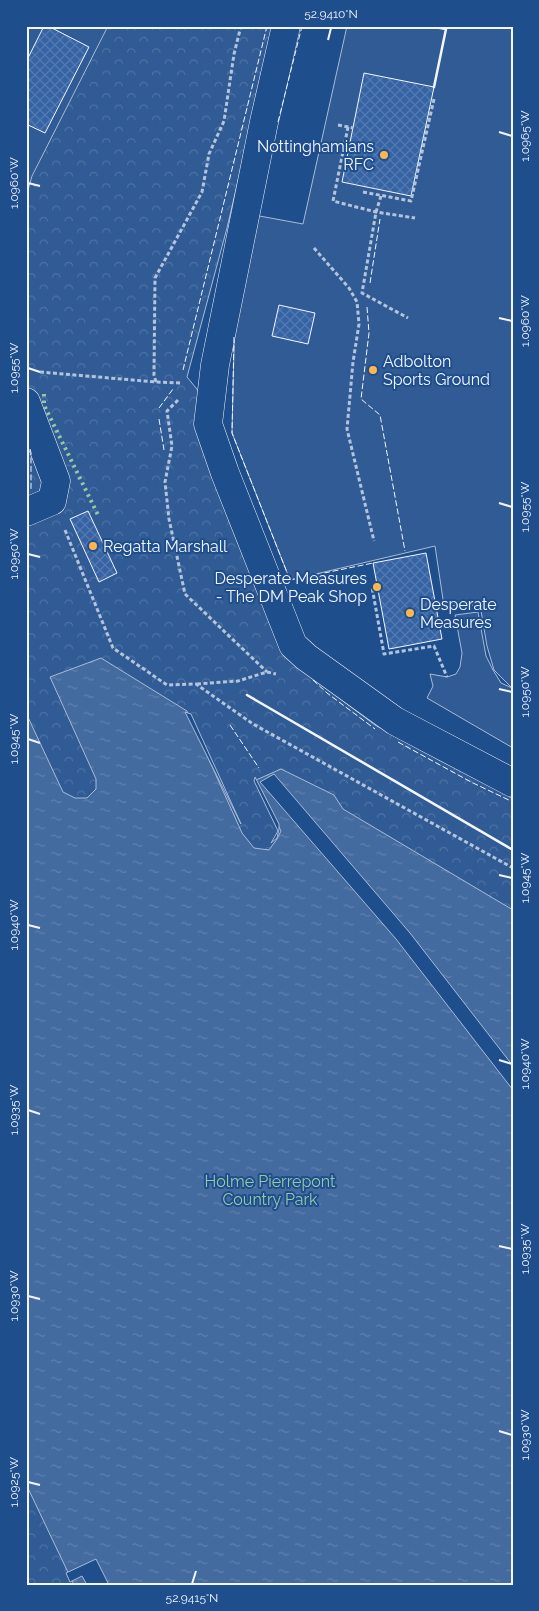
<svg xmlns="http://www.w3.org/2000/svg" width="539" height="1611" font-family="Raleway,sans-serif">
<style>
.park{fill:url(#park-crowns);stroke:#a8bbd7}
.built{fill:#305b95;stroke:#a8bbd7}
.water{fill:url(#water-ripples);stroke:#a8bbd7}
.pier{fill:#1f4e8c;stroke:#a8bbd7}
.building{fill:url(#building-cross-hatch);stroke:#f2f6ff}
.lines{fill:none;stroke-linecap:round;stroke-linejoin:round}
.minor-casing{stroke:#f2f6ff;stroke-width:29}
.path{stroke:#b3c4dc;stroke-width:3;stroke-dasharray:4 2.5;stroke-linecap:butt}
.minor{stroke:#1f4e8c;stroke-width:28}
.hedge{stroke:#97c8a6;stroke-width:4;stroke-dasharray:2.5 4;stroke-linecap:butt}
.fence{stroke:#f2f6ff;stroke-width:1;stroke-dasharray:6 2.5;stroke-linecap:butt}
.wall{stroke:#f2f6ff;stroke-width:2.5}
.ticks{fill:none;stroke:#f2f6ff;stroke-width:2}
.poi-dot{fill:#ffb74d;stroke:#1f4e8c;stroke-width:2}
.labels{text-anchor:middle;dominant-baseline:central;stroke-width:4;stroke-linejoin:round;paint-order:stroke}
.poi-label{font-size:16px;fill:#f2f6ff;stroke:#1f4e8c;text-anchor:start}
.park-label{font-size:16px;fill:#97c8a6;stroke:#1f4e8c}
.neatline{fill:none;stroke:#f2f6ff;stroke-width:2}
.ticks-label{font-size:12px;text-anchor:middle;fill:#f2f6ff}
</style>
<defs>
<pattern id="park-crowns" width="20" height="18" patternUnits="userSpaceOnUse" patternTransform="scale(1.25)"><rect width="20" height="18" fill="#305b95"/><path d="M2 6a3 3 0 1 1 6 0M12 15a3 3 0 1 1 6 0" fill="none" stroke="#4e73a5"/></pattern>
<pattern id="water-ripples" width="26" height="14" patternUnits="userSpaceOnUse" patternTransform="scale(1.25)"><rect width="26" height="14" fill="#446ba0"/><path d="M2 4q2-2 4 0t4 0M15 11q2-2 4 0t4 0" fill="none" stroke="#5f81ae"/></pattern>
<pattern id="building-cross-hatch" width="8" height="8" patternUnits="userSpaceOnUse" patternTransform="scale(1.25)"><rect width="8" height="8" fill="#3563a3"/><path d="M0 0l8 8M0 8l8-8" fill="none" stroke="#537ab1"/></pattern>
</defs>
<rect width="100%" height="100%" fill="#1f4e8c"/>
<polygon class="park" points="26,26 274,26 227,228 187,377 205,399 294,664 375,725 513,796 513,1585 26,1585"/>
<g class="built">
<polygon points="26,26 108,26 32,176 26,197"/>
<polygon points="347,26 513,26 513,748 427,698 433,686 430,674 447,677 456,674 460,667 462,653 455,615 478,612 486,656 493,670 501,683 512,688 494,670 487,646 480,605 444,606 435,546 290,580 232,433 235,307 254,215 303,224"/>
</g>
<polygon class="water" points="101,658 187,711 242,833 254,848 269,850 277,839 281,831 256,780 281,769 334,795 343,809 513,910 513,1585 74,1585 26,1484 26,713 63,792 75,798 87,798 96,789 96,779 50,677"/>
<g class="pier">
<polygon points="185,712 191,714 241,824"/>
<polygon points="274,774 410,933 513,1066 513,1090 396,939 260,782"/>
<polygon points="255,777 279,824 279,829 277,838 271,843 278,831 254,781"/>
<polygon points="96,1559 109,1585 87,1585 82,1576 70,1582 66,1573"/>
</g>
<g class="building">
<polygon points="44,26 48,26 89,47 45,133 26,124 26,62"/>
<polygon points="364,73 434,87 411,196 342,182"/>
<polygon points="279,305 315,313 308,344 272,336"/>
<polygon points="88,511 117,573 99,582 70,519"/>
<polygon points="426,553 442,639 389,649 373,563"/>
</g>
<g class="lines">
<g class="minor-casing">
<g id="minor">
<polyline points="286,26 264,122 215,365 208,424 225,473 293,645 306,657 395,721 513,783"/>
<polyline points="26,402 56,481 52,501 26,512"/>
</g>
</g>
<g class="path">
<polyline points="338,125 353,128"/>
<polyline points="348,127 333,201 376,212 415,218"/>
<polyline points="363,192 411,201 434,99"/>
<polyline points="381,196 376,212 362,293 408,318"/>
<polyline points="314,248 349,288 357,302 359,324 353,362 347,429 374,541"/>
<polyline points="40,372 156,382 181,383"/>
<polyline points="156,382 154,375 155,278 202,192 209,154 224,121 234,54 241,26"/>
<polyline points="178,400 167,411 172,446 165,482 169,519 185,594 267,672"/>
<polyline points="65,530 113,648 167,685 196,684 253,724 513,868"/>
<polyline points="377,587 372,587 384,654 434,646 447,677"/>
<polyline points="197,684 238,681 267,672 276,674"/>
</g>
<use href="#minor" class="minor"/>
<polyline class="hedge" points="44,394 44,405 99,517"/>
<g class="fence">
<polyline points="278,122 302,26"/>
<polyline points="370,283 380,219"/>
<polyline points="367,307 369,333 361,399 380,415 405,551"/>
<polyline points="234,337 232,433 290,580 373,563"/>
<polyline points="183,370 267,26"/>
<polyline points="159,408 173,389"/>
<polyline points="159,419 164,450"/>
<polyline points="30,449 31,453 31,491"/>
<polyline points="313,680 327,693 375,729"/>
<polyline points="230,725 259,768"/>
<polyline points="398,742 471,782 513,802"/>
</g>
<g class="wall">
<polyline points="429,26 446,29 434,87"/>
<polyline points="247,695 513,850"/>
</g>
</g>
<path class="ticks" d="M328,40L331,28M499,132L512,136M28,183L40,186M499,318L512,321M28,368L40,372M499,503L512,507M28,554L40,557M499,689L512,692M28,739L40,743M499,875L512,878M28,925L40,928M499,1060L512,1064M28,1110L40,1114M499,1246L512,1249M28,1296L40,1299M499,1431L512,1435M28,1482L40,1485M192,1584L196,1571"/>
<g class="poi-dot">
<circle cx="384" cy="155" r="5"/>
<circle cx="373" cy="370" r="5"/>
<circle cx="93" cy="546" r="5"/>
<circle cx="377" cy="587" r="5"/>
<circle cx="410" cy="613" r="5"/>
</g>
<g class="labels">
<g class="poi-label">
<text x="374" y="146" text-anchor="end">Nottinghamians<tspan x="374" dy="18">RFC</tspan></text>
<text x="383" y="361">Adbolton<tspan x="383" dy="18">Sports Ground</tspan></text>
<text x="103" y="546">Regatta Marshall</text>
<text x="367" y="578" text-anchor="end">Desperate Measures<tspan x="367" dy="18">- The DM Peak Shop</tspan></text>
<text x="420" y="604">Desperate<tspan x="420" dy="18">Measures</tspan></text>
</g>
<g class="park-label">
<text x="270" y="1181">Holme Pierrepont<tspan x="270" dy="18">Country Park</tspan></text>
</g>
</g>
<rect width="539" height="1611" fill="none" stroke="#1f4e8c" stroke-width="55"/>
<rect x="28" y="28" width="484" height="1556" class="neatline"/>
<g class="ticks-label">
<text x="331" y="18">52.9410°N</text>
<text transform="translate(525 136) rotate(-90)" y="4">1.0965°W</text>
<text transform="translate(14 183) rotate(-90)" y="4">1.0960°W</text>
<text transform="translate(525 321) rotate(-90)" y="4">1.0960°W</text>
<text transform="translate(14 368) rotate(-90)" y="4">1.0955°W</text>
<text transform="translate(525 507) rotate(-90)" y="4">1.0955°W</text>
<text transform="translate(14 554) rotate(-90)" y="4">1.0950°W</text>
<text transform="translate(525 692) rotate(-90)" y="4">1.0950°W</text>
<text transform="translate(14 739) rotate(-90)" y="4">1.0945°W</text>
<text transform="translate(525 878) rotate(-90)" y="4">1.0945°W</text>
<text transform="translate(14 925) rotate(-90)" y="4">1.0940°W</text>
<text transform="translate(525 1064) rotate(-90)" y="4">1.0940°W</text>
<text transform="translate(14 1110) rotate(-90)" y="4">1.0935°W</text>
<text transform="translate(525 1249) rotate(-90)" y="4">1.0935°W</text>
<text transform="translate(14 1296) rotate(-90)" y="4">1.0930°W</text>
<text transform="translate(525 1435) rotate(-90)" y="4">1.0930°W</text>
<text transform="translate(14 1482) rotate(-90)" y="4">1.0925°W</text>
<text x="192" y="1602">52.9415°N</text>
</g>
</svg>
